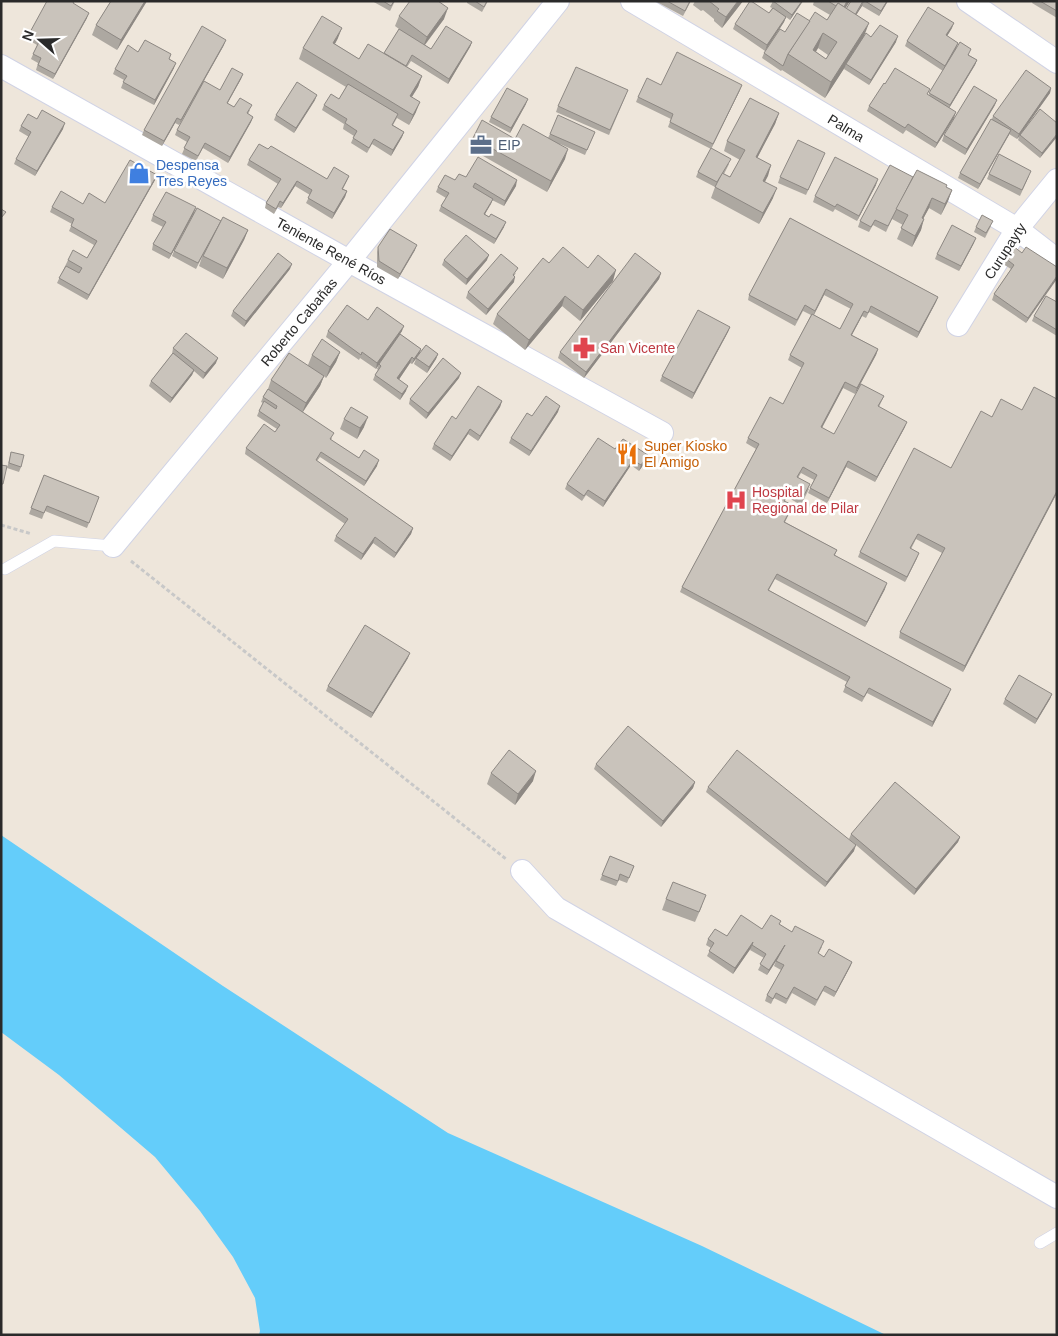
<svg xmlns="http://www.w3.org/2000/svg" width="1058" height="1336" font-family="Helvetica,sans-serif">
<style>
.water{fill:#64cdfa}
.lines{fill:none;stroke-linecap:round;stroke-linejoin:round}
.service-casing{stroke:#d0d3e5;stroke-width:12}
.minor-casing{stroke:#d0d3e5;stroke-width:24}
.path{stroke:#c8c8c8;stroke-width:3;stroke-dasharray:4 2.5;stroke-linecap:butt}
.service{stroke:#fff;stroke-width:11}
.minor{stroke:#fff;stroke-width:22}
.wall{fill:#ada8a1;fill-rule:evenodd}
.shaded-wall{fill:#8d8883}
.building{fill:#c9c3bb;stroke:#8d8883;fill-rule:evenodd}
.labels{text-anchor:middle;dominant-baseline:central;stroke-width:5;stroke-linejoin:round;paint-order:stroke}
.street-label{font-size:14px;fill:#2a2a2a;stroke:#fff}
.service-label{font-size:14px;fill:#4e5e75;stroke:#fff;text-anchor:start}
.shop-label{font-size:14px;fill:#366cbe;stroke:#fff;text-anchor:start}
.health-label{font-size:14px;fill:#be3a42;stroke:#fff;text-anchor:start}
.food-label{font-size:14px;fill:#c56008;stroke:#fff;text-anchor:start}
</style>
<rect width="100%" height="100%" fill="#eee6db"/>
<polygon class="water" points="1,835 223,986 448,1133 702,1246 886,1335 259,1335 260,1331 255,1298 233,1257 200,1211 155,1157 59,1075 1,1032"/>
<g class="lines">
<g class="service-casing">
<g id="service">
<polyline points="5,569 54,541 113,546"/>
<polyline points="1040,1243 1057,1233"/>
</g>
</g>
<g class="minor-casing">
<g id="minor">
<polyline points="632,1 1017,229 1057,260"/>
<polyline points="968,1 1057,62"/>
<polyline points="1,66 349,261 662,433"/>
<polyline points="958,325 1017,229 1057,180"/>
<polyline points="113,546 349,261 558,1"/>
<polyline points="522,871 556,908 1057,1197"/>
</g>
</g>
<g class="path">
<polyline points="1,525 32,534"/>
<polyline points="131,561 506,859"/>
</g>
<use href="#service" class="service"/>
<use href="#minor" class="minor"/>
</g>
<g class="wall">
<polygon points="111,1 147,1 117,50 92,35 96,25"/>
<polygon points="372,1 395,1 390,11"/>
<polygon points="467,1 488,1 482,12 467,3"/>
<polygon points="655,1 691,1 683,16"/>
<polygon points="695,1 743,1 722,28 714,21 714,19 703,10 701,11 693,5"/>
<polygon points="773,1 803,1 790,20 786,17 784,22 765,51 733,29 735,24 769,13 772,8 770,7"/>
<path d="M814,1H850L845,8L846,9L851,1H888L879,16L862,6L856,15L864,36L896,42L869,85L844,69L845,67L825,98L782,70L781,71L762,58L764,53L785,32L810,21L827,20L830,15L813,5ZM818,48L828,55L826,59L816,52Z"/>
<polygon points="1033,1 1057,1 1057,18 1032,3"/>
<polygon points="73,4 87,18 53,79 36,70 38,63 31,59 37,45 27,39 29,34"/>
<polygon points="399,16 444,19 425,45 431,49 472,42 470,47 448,84 411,61 407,67 422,76 418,87 412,97 416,112 409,125 397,118 393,125 404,132 402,137 391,156 372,144 367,153 351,143 354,136 343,129 344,124 322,110 324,105 339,99 346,87 299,59 303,48 338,38 335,44 359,59 384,53 399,29 395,26"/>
<polygon points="952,28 947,36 958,43 956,48 969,54 969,55 977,60 975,65 949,108 954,118 935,148 906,130 903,134 867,111 869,106 885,84 929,95 943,71 905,46 907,41"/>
<polygon points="224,45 179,125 175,123 162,146 142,135 144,130"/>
<polygon points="138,52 170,59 174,68 154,105 121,88 124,80 113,74 115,69"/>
<polygon points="243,74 241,79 227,103 234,107 250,110 248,114 253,117 251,122 228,163 203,148 196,161 182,154 187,142 175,135 177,130 220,90"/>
<polygon points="661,85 740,90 711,149 729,164 724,174 730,177 740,160 724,151 727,141 779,113 775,124 757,158 771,165 765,181 773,198 759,224 711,198 715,187 696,177 698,172 711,149 668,127 671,119 636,102 638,97"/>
<polygon points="1051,88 1050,93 1026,127 1057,123 1040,158 1018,140 1019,137 1017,139 1009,134 978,189 958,178 960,173 992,119 993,116"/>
<polygon points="626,95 609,135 556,112 558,106"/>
<polygon points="315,100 294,133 274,120 276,115"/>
<polygon points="526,104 510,133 489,122 491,117"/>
<polygon points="995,105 965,155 942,141 944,135"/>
<polygon points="37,119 63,129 35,176 14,164 16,159 29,137 19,131 21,126"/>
<polygon points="595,132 585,155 560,144 565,159 547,192 469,148 473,138 515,139 548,138 550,134"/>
<polygon points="268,149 327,179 349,176 347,181 343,189 347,191 345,197 332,219 306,203 310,195 295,186 281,208 278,207 274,214 265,208 266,203 278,184 247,165 249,160"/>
<polygon points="823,158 806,195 778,183 780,177"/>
<polygon points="989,174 1029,176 1020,196 987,179"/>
<polygon points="157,175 155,180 87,300 57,283 68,260 87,258 94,245 69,231 72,224 50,212 52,207 105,203"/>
<polygon points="466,177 516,186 504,206 492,200 485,214 504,227 494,244 439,211 441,206 446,198 436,192 438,187"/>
<polygon points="913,177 952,190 948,201 941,215 929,208 923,219 921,230 912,247 897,239 903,225 892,219 886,232 873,225 869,232 858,227 860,221"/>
<polygon points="876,185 857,221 835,209 833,212 813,202 815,196"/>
<polygon points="194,213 169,259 152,250 153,244 163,227 151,221 153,215"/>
<path d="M790,218L938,297L936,302L917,338L869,312L866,318L862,316L852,335L878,349L876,355L855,394L843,388L822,428L834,434L884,396L879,407L905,427L875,482L846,467L827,503L808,493L814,480L801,473L798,478L809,489L801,505L787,497L785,501L791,510L785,522L837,550L835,555L885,589L865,627L775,579L769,590L949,694L932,727L867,693L862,702L843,692L847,682L680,592L682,587L756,449L746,443L748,438L783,404L802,368L788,360L790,355L811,315L803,311L795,326L748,300L749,295ZM824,295L851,309L840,329L814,315Z"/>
<polygon points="221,221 248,230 244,240 223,279 199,266 202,257 196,269 172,256 174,251"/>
<polygon points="991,226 985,238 974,232 976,227"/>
<polygon points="974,243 959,271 935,259 937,254"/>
<polygon points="378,247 415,250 398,279 377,267 377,252"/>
<polygon points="1022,253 1057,267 1026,323 992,300 994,294 1011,269 1003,264 1005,258"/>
<polygon points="444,260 487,260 466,285 442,265"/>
<polygon points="549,263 588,268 613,281 580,321 562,306 525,350 493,324 497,314"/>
<polygon points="290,269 244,327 231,316 233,311"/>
<polygon points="516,273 514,276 514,282 486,315 466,298 468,292"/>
<polygon points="661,273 659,279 584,378 558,358 560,352"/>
<polygon points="1057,302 1057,336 1032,321 1034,316"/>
<polygon points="368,320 402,331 400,334 421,349 420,353 438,354 436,359 427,373 414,364 416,359 412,364 410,363 399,379 406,391 400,400 373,380 375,375 378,370 377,369 379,364 384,356 376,369 360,358 359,360 326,337 328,331"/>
<polygon points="730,327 728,332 692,399 660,381 662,376"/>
<polygon points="173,348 216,363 203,379 194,371 192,375 170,403 149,386 151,381 172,354"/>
<polygon points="340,352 336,362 326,378 324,376 320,386 303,412 332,438 331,440 359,458 377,466 364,486 320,457 317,461 413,528 411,534 394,558 373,543 361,560 334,541 336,536 345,524 245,454 246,448 275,432 277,429 257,416 259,411 263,403 261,402 263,397 268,389 271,380 308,365 312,355"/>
<polygon points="459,378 426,419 409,404 410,399"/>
<polygon points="1057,399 1057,493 963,672 899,638 900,632 942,553 916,539 911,549 917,558 905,582 858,557 860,552 951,468 992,417 1022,410"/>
<polygon points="502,401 500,407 478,441 468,434 450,461 432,449 434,444 456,419"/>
<polygon points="558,412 529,456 509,443 511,438"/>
<polygon points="344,419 364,427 357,439 340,429"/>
<polygon points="615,449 646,461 639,471 631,465 603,507 586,495 582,501 565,489 567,484"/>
<polygon points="11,452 21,467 19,472 7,468"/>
<polygon points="44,475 99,497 87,528 45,511 42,519 29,514"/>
<polygon points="408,658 371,718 326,691 328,686"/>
<polygon points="1052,694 1050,699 1035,724 1003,704 1005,699"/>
<polygon points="596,764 695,782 693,788 661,827 594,769"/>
<polygon points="491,773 533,781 515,805 487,784"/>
<polygon points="708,787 854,851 825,887 706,792"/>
<polygon points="851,834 960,837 958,842 914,895 849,839"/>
<polygon points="610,856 634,866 627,883 619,880 616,886 600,880"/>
<polygon points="666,899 702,906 695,922 662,910"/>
<polygon points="781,921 779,924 792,932 822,947 818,954 824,957 852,962 850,967 834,997 823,991 815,1006 792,993 786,1004 774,998 771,1004 765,1001 767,995 781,970 774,966 776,961 767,975 758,970 764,958 750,950 751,948 733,974 707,956 711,948 706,945 708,939 762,929"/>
</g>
<g class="shaded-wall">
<polygon points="145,1 147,1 117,50 121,40"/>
<polygon points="738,1 743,1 722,28 726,17"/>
<polygon points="802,1 803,1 790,20 792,15"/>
<polygon points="847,1 850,1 838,20 842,10"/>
<polygon points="864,1 862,6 848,28 850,23"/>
<polygon points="887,1 888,1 879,16 881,11"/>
<polygon points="448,8 444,19 423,47 427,37"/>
<polygon points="89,13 87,18 53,79 55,74"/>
<polygon points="786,17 784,22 765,51 767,45"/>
<polygon points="869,23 863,39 846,64 845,67 825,98 831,82"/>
<polygon points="954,23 952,28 944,41 946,35"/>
<polygon points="342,28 338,38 329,54 333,43"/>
<polygon points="823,33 818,48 807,65 813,50"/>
<polygon points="898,36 896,42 869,85 871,80"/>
<polygon points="226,40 224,45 179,125 181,120"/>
<polygon points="472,42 470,47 448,84 449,79"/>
<polygon points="958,43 956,48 943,71 945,66"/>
<polygon points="977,60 975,65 948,110 950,105"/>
<polygon points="176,63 174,68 154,105 155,100"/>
<polygon points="243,74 241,79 225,108 227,103"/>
<polygon points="422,76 418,87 406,106 410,96"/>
<polygon points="742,85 740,90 711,149 713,144"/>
<polygon points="1051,88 1050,93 1017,139 1019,134"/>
<polygon points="317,95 315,100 294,133 296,128"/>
<polygon points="528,99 526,104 510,133 511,128"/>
<polygon points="997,100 995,105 965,155 967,149"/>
<polygon points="420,102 416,112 409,125 413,115"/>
<polygon points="956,112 954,118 935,148 937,143"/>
<polygon points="779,113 775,124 752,168 756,157"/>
<polygon points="253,117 251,122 228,163 230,157"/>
<polygon points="177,118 175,123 162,146 164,141"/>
<polygon points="65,123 63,129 35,176 37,171"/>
<polygon points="1011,130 1009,135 978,189 980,184"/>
<polygon points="404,132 402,137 391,156 393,150"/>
<polygon points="1057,134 1057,137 1040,158 1042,153"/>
<polygon points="568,149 565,159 547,192 551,181"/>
<polygon points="771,165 768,176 760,191 763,181"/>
<polygon points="157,175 155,180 87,300 89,295"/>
<polygon points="878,179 876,185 857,221 859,216"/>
<polygon points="517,180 516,186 504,206 505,201"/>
<polygon points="297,181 295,186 281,208 283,203"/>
<polygon points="777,188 773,198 759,224 763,213"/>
<polygon points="952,190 948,201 941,215 945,204"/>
<polygon points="347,191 345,197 332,219 334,213"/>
<polygon points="932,198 929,208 918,228 922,218"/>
<polygon points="493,199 491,204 482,219 484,214"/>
<polygon points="196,207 194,213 169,259 171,254"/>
<polygon points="924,219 921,230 912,247 915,236"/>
<polygon points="506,222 504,227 494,244 496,239"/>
<polygon points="248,230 244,240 223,279 227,268"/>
<polygon points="976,238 974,243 959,271 961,266"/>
<polygon points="417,245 415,250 398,279 400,274"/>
<polygon points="489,255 487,260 466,285 467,279"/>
<polygon points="292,264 290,269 244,327 246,321"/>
<polygon points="616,270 613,281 580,321 583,310"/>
<polygon points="661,273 659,279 584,378 586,372"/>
<polygon points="1057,276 1057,279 1026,323 1028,318"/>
<polygon points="515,277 514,282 486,315 488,309"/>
<polygon points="826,289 824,295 813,316 815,311"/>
<polygon points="565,296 562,306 525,350 529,340"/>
<polygon points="938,297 936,302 917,338 919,332"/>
<polygon points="864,311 862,316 849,340 851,335"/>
<polygon points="404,326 402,331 376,369 377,363"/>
<polygon points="730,327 728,332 692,399 694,393"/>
<polygon points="421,349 419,354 412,364 414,359"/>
<polygon points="878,349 876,355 855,394 857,388"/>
<polygon points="340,352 336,362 326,378 330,367"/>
<polygon points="438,354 436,359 427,373 429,367"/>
<polygon points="412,357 410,363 396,384 397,378"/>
<polygon points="218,358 216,363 203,379 205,373"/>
<polygon points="194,370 192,375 170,403 172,398"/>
<polygon points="461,373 459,378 426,419 428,413"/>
<polygon points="324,376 320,386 302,413 306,403"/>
<polygon points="845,382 843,388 819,433 821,427"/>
<polygon points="408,386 406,391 400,400 402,394"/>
<polygon points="502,401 500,407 478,441 480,436"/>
<polygon points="560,406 558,412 529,456 531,451"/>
<polygon points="368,417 364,427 357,439 360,428"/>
<polygon points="907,422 905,427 875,482 877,477"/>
<polygon points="470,429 468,434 450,461 452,456"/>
<polygon points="648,455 646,461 639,471 641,465"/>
<polygon points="379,460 377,466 364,486 366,481"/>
<polygon points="633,460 631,465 603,507 605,501"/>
<polygon points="848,461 846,467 827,503 829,498"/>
<polygon points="1057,491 1057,493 963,672 965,666"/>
<polygon points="413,528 411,534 394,558 396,553"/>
<polygon points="375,537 373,543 361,560 363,554"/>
<polygon points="919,553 917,558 905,582 907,577"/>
<polygon points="887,583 885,589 865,627 867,622"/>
<polygon points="410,653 408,658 371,718 373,713"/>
<polygon points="951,689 949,694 932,727 933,722"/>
<polygon points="1052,694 1050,699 1035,724 1037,719"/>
<polygon points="536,771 533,781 515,805 518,794"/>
<polygon points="695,782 693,788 661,827 663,821"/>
<polygon points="960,837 958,842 914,895 916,889"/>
<polygon points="856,845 854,851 825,887 827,882"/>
<polygon points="753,942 751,948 733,974 735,968"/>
<polygon points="785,945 783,950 767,975 769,970"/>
<polygon points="852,962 850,967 834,997 836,992"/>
</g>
<g class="building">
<polygon points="47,1 74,1 73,3 89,13 55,74 38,65 41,58 33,54 40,40 29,34"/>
<polygon points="111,1 145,1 121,40 96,25"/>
<polygon points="383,1 394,1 391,6"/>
<polygon points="410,1 438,1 448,8 427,37 399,16"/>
<polygon points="475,1 487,1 484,7"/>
<polygon points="667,1 690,1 685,11"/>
<polygon points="709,1 738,1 726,17 717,11 719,9"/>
<polygon points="750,1 751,1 769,13 773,8 786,17 767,45 735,24"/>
<polygon points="773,1 802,1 792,15"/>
<polygon points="828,1 847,1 844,7 838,3 836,6"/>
<polygon points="851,1 863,1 855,15 846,9"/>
<polygon points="865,1 887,1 881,11"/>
<polygon points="1040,1 1057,1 1057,11"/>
<path d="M838,3L869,23L831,82L788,54L815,12L827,20ZM823,33L837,42L826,59L813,50Z"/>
<polygon points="928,7 954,23 946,35 958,43 945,66 907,41"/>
<polygon points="797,13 810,21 788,54 783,66 764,53 780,29 785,32"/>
<polygon points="322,16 342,28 333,43 359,59 368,44 422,76 410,96 420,102 413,115 303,48"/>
<polygon points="880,25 898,36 871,80 846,64 866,33 871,37"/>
<polygon points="202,26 226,40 181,120 177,118 164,141 144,130"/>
<polygon points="446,26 472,42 449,79 412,55 406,66 384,53 399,29 431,49"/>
<polygon points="145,40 171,54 169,59 176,63 155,100 123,82 127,76 115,69 128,45 138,52"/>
<polygon points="960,42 971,49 968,55 977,60 950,105 929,93"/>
<polygon points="677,52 742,85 713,144 670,122 673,114 638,97 647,78 661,85"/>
<polygon points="576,67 628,90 610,130 558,106"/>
<polygon points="232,68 243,74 227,103 234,107 240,98 252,105 247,113 253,117 230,157 205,143 198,156 184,148 190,137 177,130 204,81 220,90"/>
<polygon points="895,68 930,89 927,94 956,112 937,143 908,124 905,128 869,106 884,83 885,84"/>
<polygon points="1026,70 1051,88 1019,134 993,116"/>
<polygon points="297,82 317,95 296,128 276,115"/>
<polygon points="348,84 398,114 392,125 404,132 393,150 374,139 369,148 353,138 357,131 345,123 347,119 324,105 331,94 339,99"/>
<polygon points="974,86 997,100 967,149 944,135"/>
<polygon points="507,88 528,99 511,128 491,117"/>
<polygon points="750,98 779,113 756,157 771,165 763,181 777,188 763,213 715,187 722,173 730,177 745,150 727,141"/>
<polygon points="1040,109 1057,123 1057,134 1042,153 1020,135"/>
<polygon points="42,110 65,123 37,171 16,159 31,132 21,126 28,114 37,119"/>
<polygon points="558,115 595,132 587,150 550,134"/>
<polygon points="991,119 1011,130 980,184 960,173"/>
<polygon points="482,120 515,139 523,124 568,149 551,181 473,138"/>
<polygon points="798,140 825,153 808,190 780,177"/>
<polygon points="259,144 268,149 271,146 327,179 334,167 349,176 342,189 347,191 334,213 308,198 312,190 297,181 283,203 280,201 276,209 266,203 281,179 249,160"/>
<polygon points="711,148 731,159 717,182 698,172"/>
<polygon points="999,154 1031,171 1022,190 989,174"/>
<polygon points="478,157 517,180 505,201 475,183 473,187 493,199 484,214 489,217 491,214 506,222 496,239 441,206 449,193 438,187 445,175 455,180 459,174 466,177"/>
<polygon points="835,157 878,179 859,216 837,204 835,207 815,196"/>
<polygon points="130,160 157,175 89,295 59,278 66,266 79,273 82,268 68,260 73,250 87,258 97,241 71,226 74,219 52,207 61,191 83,204 89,193 105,203"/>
<polygon points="890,165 913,177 888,226 875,220 871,227 860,221"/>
<polygon points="917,170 947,185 946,187 952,190 945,204 932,198 922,218 924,219 915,236 901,228 908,215 896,209"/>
<polygon points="166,192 196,207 171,254 153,244 166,222 153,215"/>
<polygon points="197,208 221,221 198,263 174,251"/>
<polygon points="1,209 6,212 1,218"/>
<polygon points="982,215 993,221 986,233 976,227"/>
<polygon points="223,217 248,230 227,268 203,256"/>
<polygon points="790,218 938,297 919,332 871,306 868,313 864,311 851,335 878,349 857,388 845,382 821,427 834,434 861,384 884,396 878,406 907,422 877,477 848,461 829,498 810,488 817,475 803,467 797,477 810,484 802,499 789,492 784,501 793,505 784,522 837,550 834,555 887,583 867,622 777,574 768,590 951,689 933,722 869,688 864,697 845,686 850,677 682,587 759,444 748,438 770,397 783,404 804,363 790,355 812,314 840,329 853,304 826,289 815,311 805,305 797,320 749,295"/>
<polygon points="952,225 976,238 961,266 937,254"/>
<polygon points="390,229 417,245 400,274 379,261 378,247"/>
<polygon points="466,235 489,255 467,279 444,260"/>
<polygon points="1013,246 1022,253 1026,247 1057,267 1057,276 1028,318 994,294 1014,265 1005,258"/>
<polygon points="563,247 588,268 598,255 616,270 583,310 565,296 529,340 497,314 543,258 549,263"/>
<polygon points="278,253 292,264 246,321 233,311"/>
<polygon points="635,253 661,273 586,372 560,352"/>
<polygon points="501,254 518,268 513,275 515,277 488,309 468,292"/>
<polygon points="1046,296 1057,302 1057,330 1034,316"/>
<polygon points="347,305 368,320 377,307 404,326 377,363 362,352 361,355 328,331"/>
<polygon points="698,310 730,327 694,393 662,376"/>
<polygon points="186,333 218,358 205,373 173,348"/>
<polygon points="400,334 421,349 414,359 412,357 397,378 408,386 402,394 375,375 381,366 379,364"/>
<polygon points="322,339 340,352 330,367 312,355"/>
<polygon points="426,345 438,354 429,367 416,358"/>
<polygon points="173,353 194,370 172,398 151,381"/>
<polygon points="289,353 324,376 306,403 271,380"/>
<polygon points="443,358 461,373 428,413 410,399"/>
<polygon points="478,386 502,401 480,436 470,429 452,456 434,444 452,416 456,419"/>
<polygon points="1034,387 1057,399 1057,491 965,666 900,632 945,548 918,534 910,548 919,553 907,577 860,552 914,448 951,468 981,411 992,417 1001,399 1022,410"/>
<polygon points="268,389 334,433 330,439 359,458 364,450 379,460 366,481 321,452 316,460 413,528 396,553 375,537 363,554 336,536 348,519 246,448 264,424 275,432 280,425 259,411 264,401 276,409 277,406 263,397"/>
<polygon points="546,396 560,406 531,451 511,438 527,413 532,416"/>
<polygon points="351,407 368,417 360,428 344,419"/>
<polygon points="598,438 615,449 623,439 648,455 641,465 633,460 605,501 588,490 584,496 567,484"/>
<polygon points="11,452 24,455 21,467 9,463"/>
<polygon points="1,465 7,466 3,484 1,484"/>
<polygon points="44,475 99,497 89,523 47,506 44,513 31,508"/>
<polygon points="365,625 410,653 373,713 328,686"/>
<polygon points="1019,675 1052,694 1037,719 1005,699"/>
<polygon points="628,726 695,782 663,821 596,764"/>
<polygon points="509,750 536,771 518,794 491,773"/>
<polygon points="737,750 856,845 827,882 708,787"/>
<polygon points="895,782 960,837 916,889 851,834"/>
<polygon points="610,856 634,866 629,878 620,874 618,881 602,875"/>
<polygon points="673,882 706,895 699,912 666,899"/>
<polygon points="741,915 762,929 771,915 781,921 779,924 792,932 795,926 824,941 818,953 824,957 829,949 852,962 836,992 825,986 817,1000 794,987 787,999 776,993 773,999 767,995 784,965 776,961 785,945 769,970 760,964 766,954 752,945 753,942 735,968 709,951 714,943 708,939 715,929 727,936"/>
</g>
<defs>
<g id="office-bare" transform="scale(1.725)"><path d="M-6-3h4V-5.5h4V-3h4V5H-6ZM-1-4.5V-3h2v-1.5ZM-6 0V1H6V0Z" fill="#5c6f8a" stroke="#fff" stroke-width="2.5" paint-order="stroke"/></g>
<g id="shop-bare" transform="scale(1.725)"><path d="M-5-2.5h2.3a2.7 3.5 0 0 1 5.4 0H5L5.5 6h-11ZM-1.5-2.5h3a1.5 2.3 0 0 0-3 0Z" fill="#3f7fe0" stroke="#fff" stroke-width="2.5" paint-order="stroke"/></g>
<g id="pharmacy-bare" transform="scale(1.725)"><path d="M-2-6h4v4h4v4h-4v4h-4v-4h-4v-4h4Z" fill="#e0444e" stroke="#fff" stroke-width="2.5" paint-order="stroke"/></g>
<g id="restaurant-bare" transform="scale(1.725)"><path d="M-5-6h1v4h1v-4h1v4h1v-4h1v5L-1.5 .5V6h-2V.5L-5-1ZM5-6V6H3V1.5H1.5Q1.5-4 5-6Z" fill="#e8710a" stroke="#fff" stroke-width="2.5" paint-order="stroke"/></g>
<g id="hospital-bare" transform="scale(1.725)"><path d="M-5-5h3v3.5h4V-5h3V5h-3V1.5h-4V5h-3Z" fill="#e0444e" stroke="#fff" stroke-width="2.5" paint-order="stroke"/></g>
</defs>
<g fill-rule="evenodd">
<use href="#office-bare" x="481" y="145"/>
<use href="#shop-bare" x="139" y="173"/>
<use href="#pharmacy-bare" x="584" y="348"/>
<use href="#restaurant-bare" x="627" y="454"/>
<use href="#hospital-bare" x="736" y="500"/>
</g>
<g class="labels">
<g class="street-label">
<text transform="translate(846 128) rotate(31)">Palma</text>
<text transform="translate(331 251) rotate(29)">Teniente René Ríos</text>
<text transform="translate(1005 251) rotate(-57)">Curupayty</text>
<text transform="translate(299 322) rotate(-50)">Roberto Cabañas</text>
</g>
<g class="service-label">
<text x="498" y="145">EIP</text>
</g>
<g class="shop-label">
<text x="156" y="165">Despensa<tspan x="156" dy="16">Tres Reyes</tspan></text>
</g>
<g class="health-label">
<text x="600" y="348">San Vicente</text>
<text x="752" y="492">Hospital<tspan x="752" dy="16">Regional de Pilar</tspan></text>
</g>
<g class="food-label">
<text x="644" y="446">Super Kiosko<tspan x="644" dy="16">El Amigo</tspan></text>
</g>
</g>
<rect width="1058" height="1336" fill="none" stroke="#2a2a2a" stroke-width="5"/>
<g transform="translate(40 40) rotate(290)" stroke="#ffffff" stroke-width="4" paint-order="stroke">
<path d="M0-4L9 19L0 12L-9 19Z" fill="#2a2a2a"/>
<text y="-8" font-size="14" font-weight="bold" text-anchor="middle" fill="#2a2a2a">N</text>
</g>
</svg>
